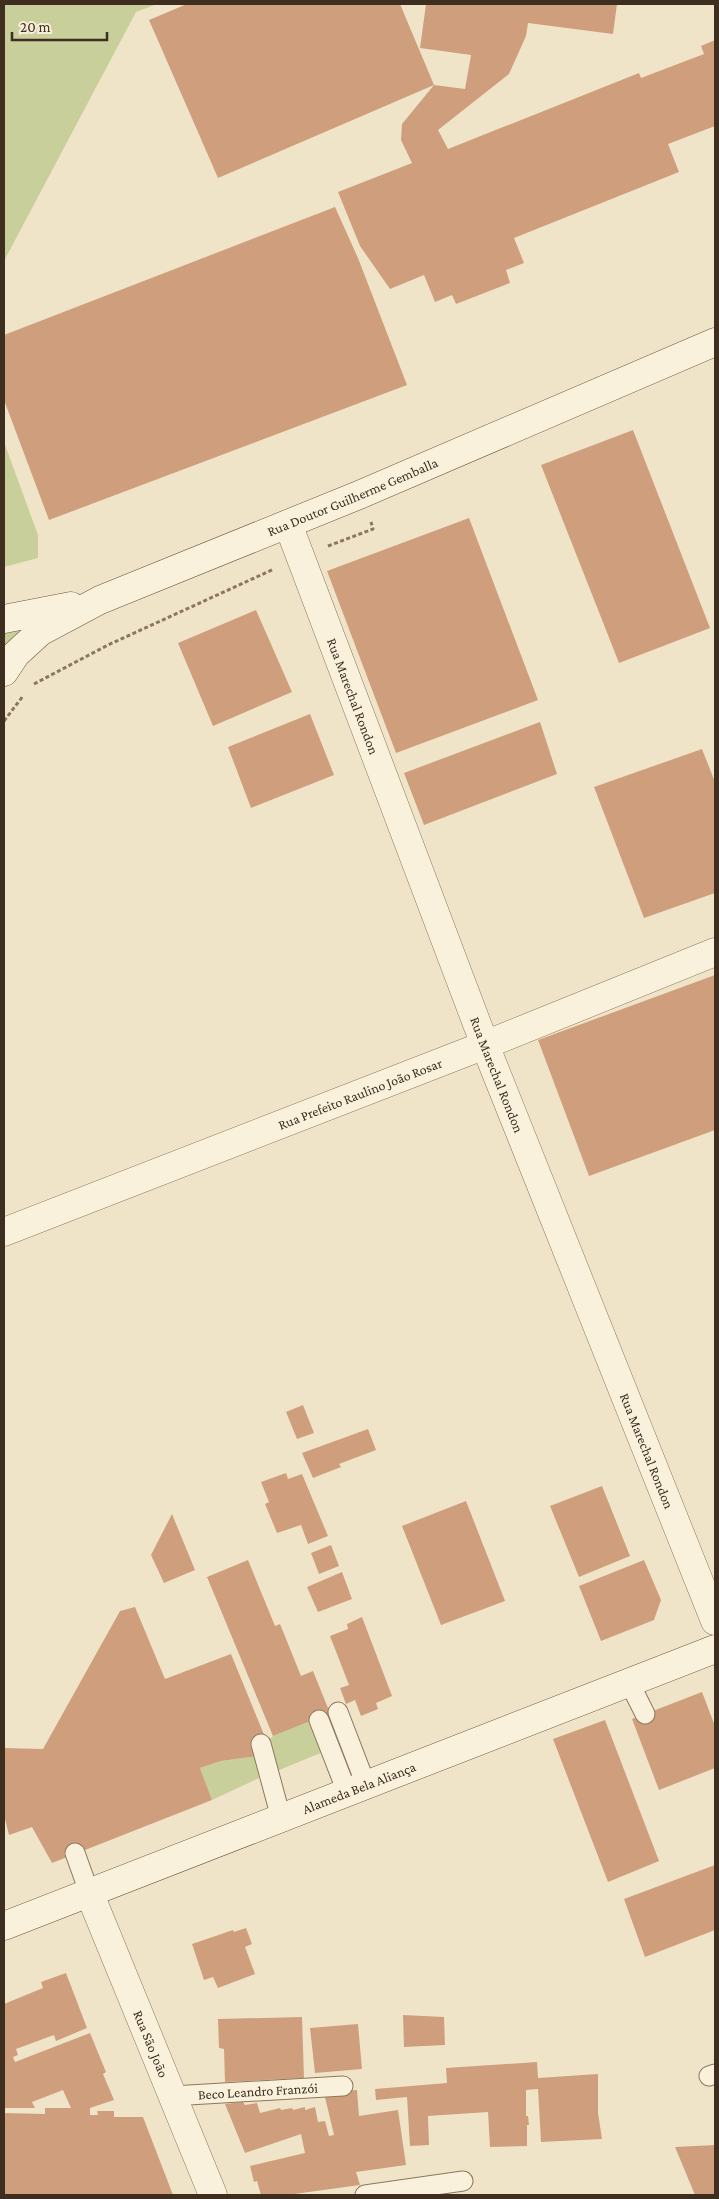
<svg xmlns="http://www.w3.org/2000/svg" width="719" height="2199" font-family="'Crimson Pro',serif">
<style>
.green{fill:#c9cf9b}
.building{fill:#cf9f7d}
.lines{fill:none;stroke-linecap:round;stroke-linejoin:round}
.lane-casing{stroke:#8d765c;stroke-width:21}
.street-casing{stroke:#8d765c;stroke-width:29}
.secondary-casing{stroke:#6f573f;stroke-width:29}
.path{stroke:#8d765c;stroke-width:3;stroke-dasharray:4 2.5;stroke-linecap:butt}
.lane{stroke:#faf1dc;stroke-width:19}
.street{stroke:#faf1dc;stroke-width:28}
.secondary{stroke:#faf1dc;stroke-width:28}
.labels{text-anchor:middle;dominant-baseline:central;stroke-width:4;stroke-linejoin:round;paint-order:stroke}
.street-label{font-size:14px;fill:#3d2e20;stroke:#f7eed8}
</style>
<rect width="100%" height="100%" fill="#f0e4c8"/>
<g class="green">
<polygon points="4,4 157,4 136,12 4,261"/>
<polygon points="4,442 38,535 38,558 4,567"/>
<polygon points="47,616 4,651 4,627"/>
<polygon points="314,1719 323,1752 277,1771 267,1742 273,1736"/>
<polygon points="257,1756 259,1778 212,1800 200,1768 221,1761"/>
</g>
<g class="building">
<polygon points="187,4 400,4 434,85 218,178 149,20"/>
<polygon points="426,4 617,4 613,34 528,23 526,36 509,74 438,130 448,149 639,73 641,78 704,54 701,46 715,40 715,126 668,144 679,172 514,238 524,263 506,270 510,283 456,304 452,295 435,302 424,275 390,289 360,246 338,192 412,163 401,140 402,124 434,85 465,89 471,55 420,48"/>
<polygon points="335,207 358,258 407,385 49,520 4,400 4,335"/>
<polygon points="633,430 710,628 619,663 541,465"/>
<polygon points="469,518 538,700 396,753 327,571"/>
<polygon points="256,610 292,692 213,726 178,643"/>
<polygon points="310,714 334,775 251,808 228,747"/>
<polygon points="540,722 557,774 424,825 404,773"/>
<polygon points="702,749 715,782 715,893 644,918 594,787"/>
<polygon points="715,975 715,1130 589,1176 538,1040"/>
<polygon points="303,1405 314,1433 297,1439 286,1412"/>
<polygon points="368,1429 376,1450 339,1464 341,1467 313,1478 302,1453"/>
<polygon points="286,1473 288,1479 302,1474 328,1536 308,1544 301,1525 277,1533 265,1504 269,1502 261,1482"/>
<polygon points="602,1486 630,1556 579,1577 550,1506"/>
<polygon points="466,1501 505,1601 441,1625 402,1526"/>
<polygon points="172,1514 195,1570 164,1583 151,1555"/>
<polygon points="331,1545 339,1566 319,1574 311,1553"/>
<polygon points="248,1560 275,1626 280,1624 301,1676 313,1671 330,1713 273,1736 207,1577"/>
<polygon points="644,1560 661,1600 654,1620 601,1641 579,1586"/>
<polygon points="342,1572 352,1599 318,1612 307,1587"/>
<polygon points="135,1607 165,1679 231,1654 267,1742 257,1756 221,1761 200,1768 212,1800 52,1863 32,1827 9,1835 4,1815 4,1748 43,1749 120,1611"/>
<polygon points="362,1617 392,1696 376,1703 378,1709 361,1716 355,1700 346,1704 340,1688 349,1685 330,1636 348,1629 347,1624"/>
<polygon points="702,1692 715,1726 715,1768 659,1790 632,1719"/>
<polygon points="605,1720 659,1861 608,1882 553,1739"/>
<polygon points="715,1865 715,1930 645,1957 624,1899"/>
<polygon points="246,1928 252,1944 245,1947 255,1974 218,1988 213,1977 204,1980 192,1944 233,1930 234,1932"/>
<polygon points="66,1973 87,2028 56,2041 54,2035 16,2049 18,2055 13,2057 15,2062 90,2033 106,2072 103,2074 114,2100 90,2108 90,2115 98,2115 97,2111 114,2111 114,2117 143,2117 173,2195 4,2195 4,2113 45,2114 45,2108 71,2108 63,2090 32,2102 35,2108 4,2108 4,2004 43,1988 41,1982"/>
<polygon points="403,2015 444,2017 445,2045 404,2047"/>
<polygon points="302,2017 304,2078 225,2082 224,2049 219,2048 218,2019"/>
<polygon points="358,2024 362,2069 315,2073 310,2028"/>
<polygon points="537,2062 538,2078 598,2074 598,2113 602,2139 541,2142 538,2089 526,2090 526,2116 528,2116 529,2125 527,2125 527,2146 490,2147 488,2112 428,2116 429,2145 410,2146 407,2097 376,2100 375,2089 447,2083 446,2068"/>
<polygon points="357,2090 359,2116 398,2110 406,2165 356,2172 360,2185 287,2195 261,2195 257,2181 254,2182 250,2166 305,2153 301,2134 245,2153 225,2104 243,2102 245,2105 257,2103 260,2113 280,2108 281,2110 292,2108 293,2110 305,2107 305,2110 315,2107 318,2122 325,2121 329,2136 334,2135 324,2093"/>
<polygon points="715,2145 715,2195 695,2195 675,2147"/>
</g>
<g class="lines">
<g class="lane-casing">
<g id="lane">
<polyline points="629,1682 645,1714"/>
<polyline points="338,1712 366,1785"/>
<polyline points="319,1720 347,1792"/>
<polyline points="261,1744 281,1818"/>
<polyline points="75,1853 89,1892"/>
<polyline points="709,2076 715,2074"/>
<path id="s1" d="M172,2096L343,2086"/>
<polyline points="365,2195 463,2181"/>
</g>
</g>
<g class="street-casing">
<g id="street">
<path id="s2" d="M288,524L485,1045L715,1621"/>
<path id="s3" d="M4,1232L485,1045L715,952"/>
<path id="s4" d="M89,1892L213,2195"/>
</g>
</g>
<g class="secondary-casing">
<g id="secondary">
<polyline points="4,619 71,606"/>
<path id="s5" d="M4,672L16,654L40,632L100,600L359,495L715,342"/>
<path id="s6" d="M4,1926L715,1649"/>
</g>
</g>
<g class="path">
<polyline points="328,546 373,529 371,522"/>
<polyline points="34,684 108,645 274,569"/>
<polyline points="4,721 23,696"/>
</g>
<use href="#lane" class="lane"/>
<use href="#street" class="street"/>
<use href="#secondary" class="secondary"/>
</g>
<g class="labels">
<g class="street-label">
<text stroke="none"><textPath href="#s5" startOffset="395">Rua Doutor Guilherme Gemballa</textPath></text>
<text stroke="none"><textPath href="#s2" startOffset="184">Rua Marechal Rondon</textPath></text>
<text stroke="none"><textPath href="#s2" startOffset="589">Rua Marechal Rondon</textPath></text>
<text stroke="none"><textPath href="#s3" startOffset="382">Rua Prefeito Raulino João Rosar</textPath></text>
<text stroke="none"><textPath href="#s2" startOffset="994">Rua Marechal Rondon</textPath></text>
<text stroke="none"><textPath href="#s6" startOffset="381">Alameda Bela Aliança</textPath></text>
<text stroke="none"><textPath href="#s4" startOffset="164">Rua São João</textPath></text>
<text stroke="none"><textPath href="#s1" startOffset="86">Beco Leandro Franzói</textPath></text>
</g>
</g>
<rect width="719" height="2199" fill="none" stroke="#3d2e20" stroke-width="10"/>
<path d="M12 32v8h95v-8" fill="none" stroke="#3d2e20" stroke-width="2.5"/>
<text x="20" y="32" font-size="15" fill="#3d2e20" stroke="#f7eed8" stroke-width="4" paint-order="stroke">20 m</text>
</svg>
